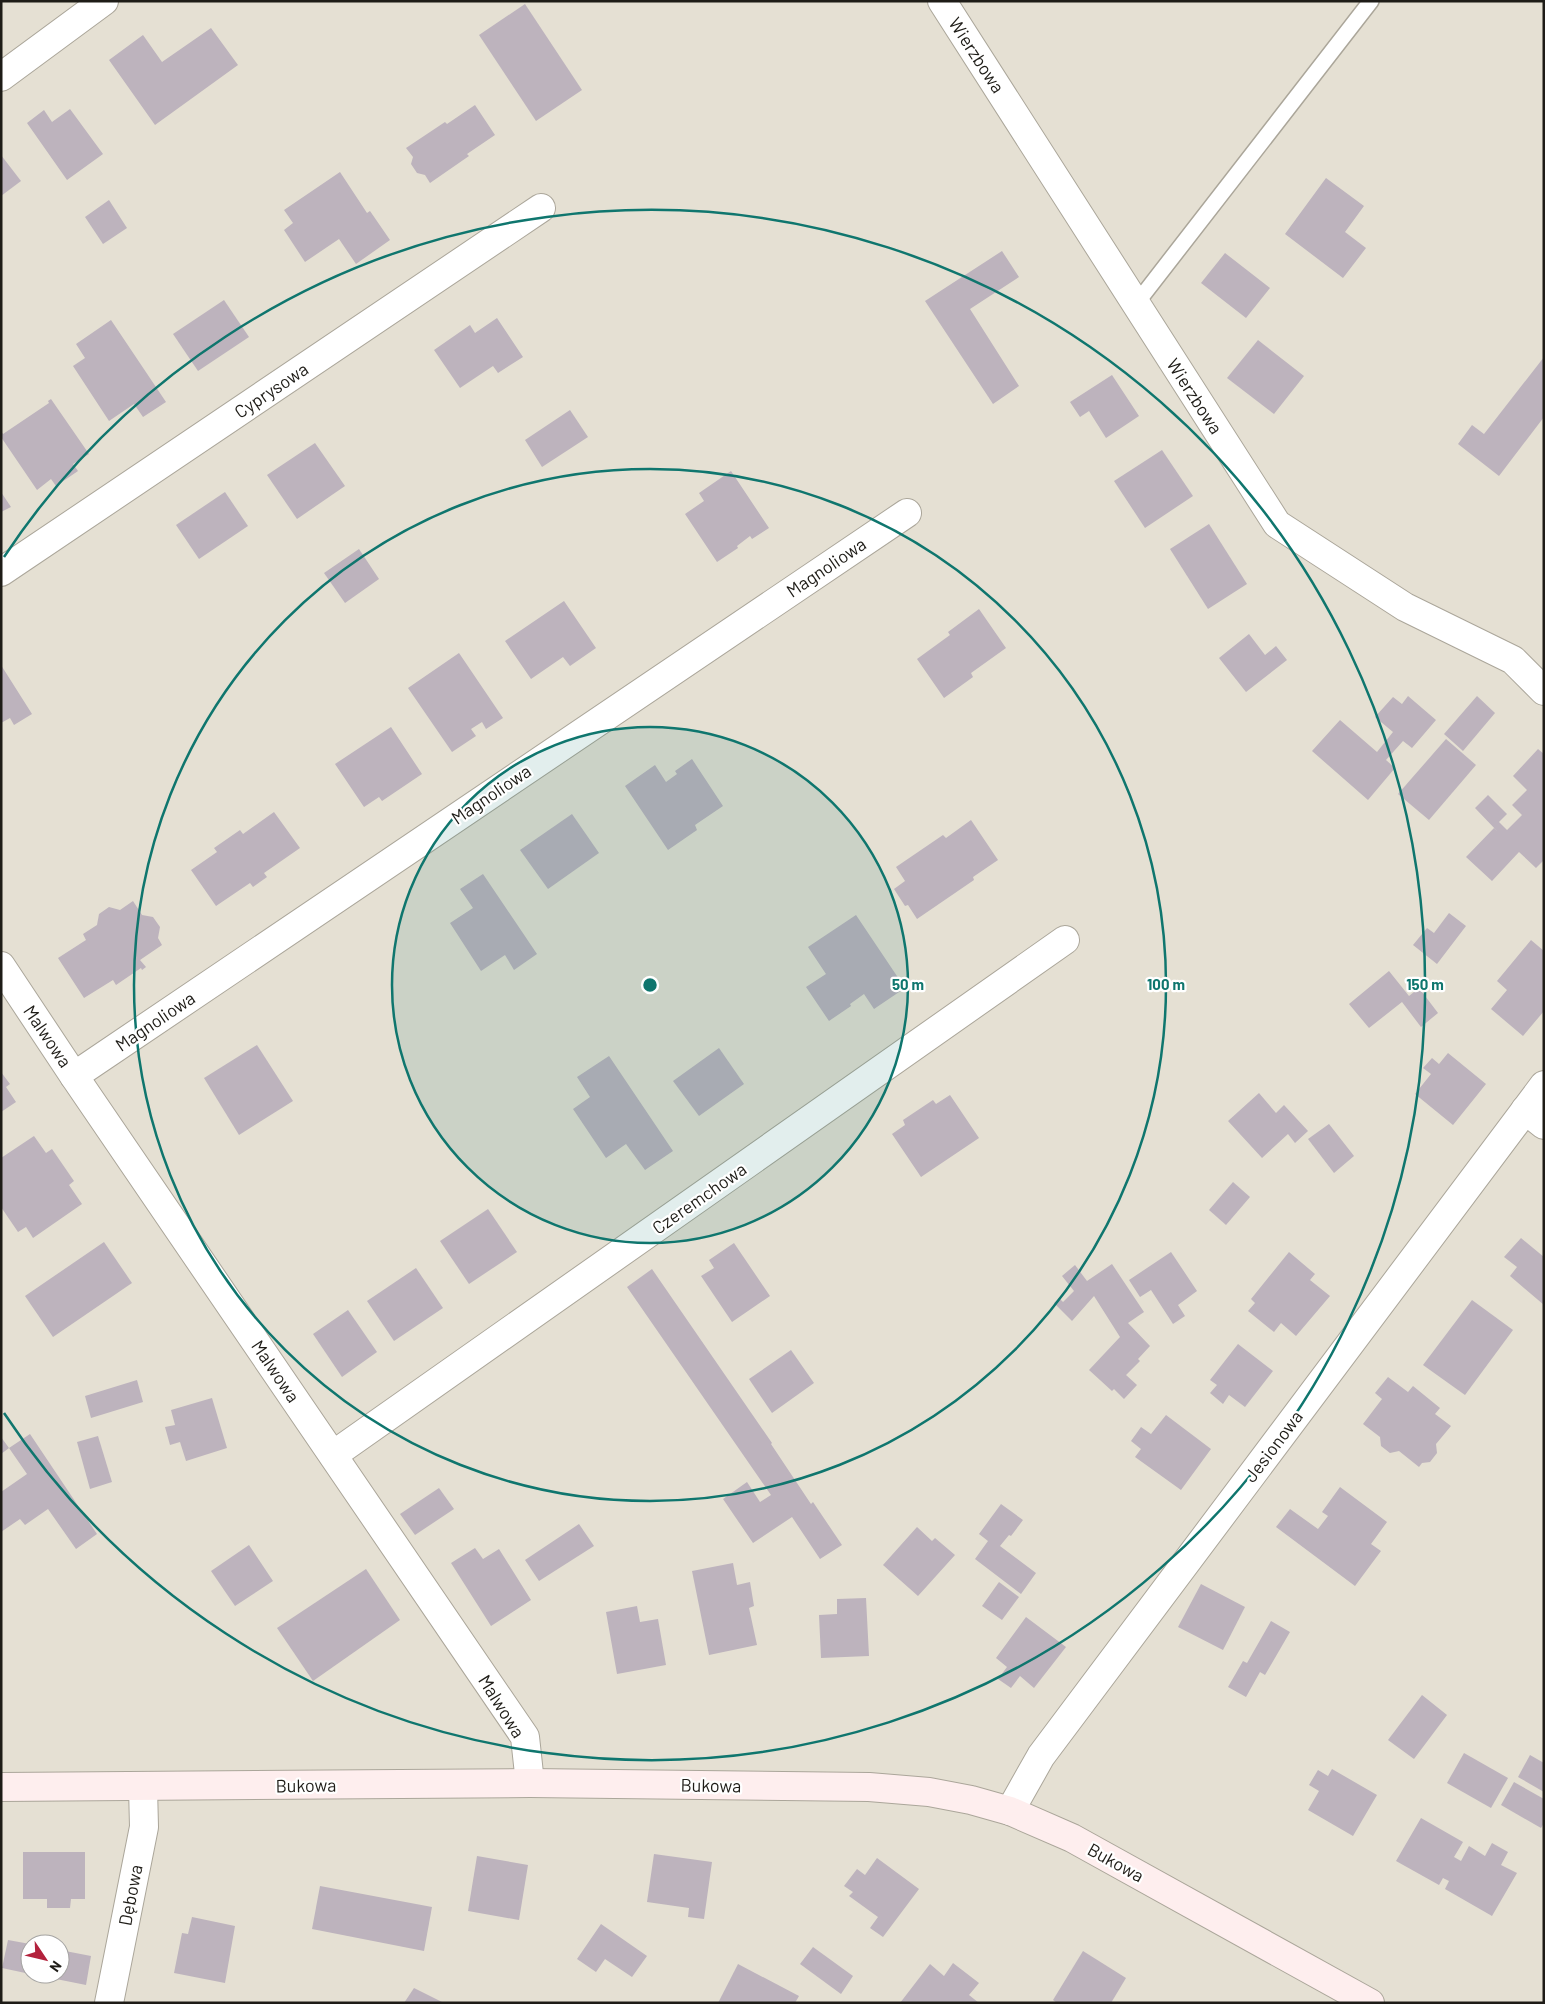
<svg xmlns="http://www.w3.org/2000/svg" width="1545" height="2004" font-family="Barlow,sans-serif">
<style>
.building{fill:#bdb3bd}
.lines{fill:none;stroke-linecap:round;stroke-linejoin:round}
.lane-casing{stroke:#aba69a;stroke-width:18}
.street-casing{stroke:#aba69a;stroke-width:30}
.secondary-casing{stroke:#aba69a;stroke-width:30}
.lane{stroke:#fff;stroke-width:15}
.street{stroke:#fff;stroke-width:28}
.secondary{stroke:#feeeee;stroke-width:28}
.ring{fill:none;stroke:#0f766e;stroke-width:2.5}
.labels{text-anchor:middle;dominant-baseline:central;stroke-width:4.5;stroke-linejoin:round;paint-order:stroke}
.street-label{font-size:18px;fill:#1e1c17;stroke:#fff}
.centre{fill:#0f766e;stroke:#fff;stroke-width:2.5}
.ring-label{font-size:15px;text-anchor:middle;font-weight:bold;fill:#0f766e;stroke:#fff;stroke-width:4.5;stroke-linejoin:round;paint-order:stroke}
</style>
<rect width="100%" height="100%" fill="#e5e0d3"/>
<g class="building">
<polygon points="525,4 582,90 536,121 479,35"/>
<polygon points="211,28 238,65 155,125 109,60 143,35 162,62"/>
<polygon points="475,105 495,135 467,154 469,156 430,183 425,175 417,173 411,164 413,157 406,148 445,122 447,124"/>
<polygon points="70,109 103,154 67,180 27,123 44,110 52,122"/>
<polygon points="1,155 21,181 1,196"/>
<polygon points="340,172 367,213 370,211 390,240 356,264 339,239 305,262 284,230 293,223 284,210"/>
<polygon points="1326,178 1364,206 1345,232 1366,248 1343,278 1285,234"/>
<polygon points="109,200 127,228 103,244 85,217"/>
<polygon points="1002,251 1019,277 970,309 1019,386 993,404 925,301"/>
<polygon points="1225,253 1270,288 1246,318 1201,283"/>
<polygon points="224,300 249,337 198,371 173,334"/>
<polygon points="497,318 523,357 498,373 493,366 460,388 434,350 470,325 475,333"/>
<polygon points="111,320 166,402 143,417 134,404 109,421 73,366 85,358 76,344"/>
<polygon points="1258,340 1304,376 1274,414 1227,378"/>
<polygon points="1544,357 1544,417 1499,476 1458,444 1472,425 1484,434"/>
<polygon points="1112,375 1139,416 1106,438 1089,411 1080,417 1070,402"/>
<polygon points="51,399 89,454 73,464 78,471 56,486 51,479 37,490 1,437 1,431 3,434 49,403 48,401"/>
<polygon points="570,410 588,437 542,467 525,440"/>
<polygon points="315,443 345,486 297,519 267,475"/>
<polygon points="1162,450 1193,496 1145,528 1114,481"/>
<polygon points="731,471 769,528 752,539 750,536 737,546 738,548 717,562 685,514 704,501 699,493"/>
<polygon points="1,492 11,507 1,512"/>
<polygon points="225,492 248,526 199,559 176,525"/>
<polygon points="1209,524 1247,584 1208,609 1170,549"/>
<polygon points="359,549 379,579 345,603 324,573"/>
<polygon points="564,601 596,648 570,666 563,657 531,679 505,641"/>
<polygon points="979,609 1006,648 971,673 973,677 944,698 917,659 950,635 948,632"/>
<polygon points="1249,634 1265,655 1276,646 1287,660 1246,692 1219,658"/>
<polygon points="459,653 503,718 486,729 482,722 471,729 476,736 452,752 408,688"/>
<polygon points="1,665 32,714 14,725 10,718 1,723"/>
<polygon points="1408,696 1436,720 1412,748 1403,741 1386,760 1395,768 1368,800 1312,751 1340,720 1377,752 1393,732 1375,717 1393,697 1402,704"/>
<polygon points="1477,696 1495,713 1463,751 1444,734"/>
<polygon points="391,727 422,774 382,801 379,797 364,807 335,764"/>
<polygon points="1446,739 1476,765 1429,820 1398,794"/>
<polygon points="1538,749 1544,754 1544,860 1536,868 1519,852 1492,881 1466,857 1494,828 1498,832 1475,808 1488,795 1507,814 1499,822 1507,830 1522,815 1512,805 1527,790 1513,776"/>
<polygon points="692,759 723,806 695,825 697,830 668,850 625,786 655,765 666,782 677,774 675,771"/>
<polygon points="274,812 300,848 264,873 267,877 253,887 250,883 216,906 191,870 217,852 214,848 240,830 243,834"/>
<polygon points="572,814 599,853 548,889 520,850"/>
<polygon points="971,820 998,860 973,877 974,880 917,919 908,905 905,906 894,889 905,881 896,867 943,835 946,838"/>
<polygon points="483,874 537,954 514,970 505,955 481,971 450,923 473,908 460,889"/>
<polygon points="133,901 142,915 153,917 160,927 158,938 162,945 140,960 146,967 142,970 141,968 116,985 113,980 84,998 58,958 86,940 83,934 97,925 99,914 109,907 120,910"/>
<polygon points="1449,913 1466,926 1437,964 1413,945 1427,928 1434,933"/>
<polygon points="856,915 905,988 874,1009 864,994 850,1004 851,1006 829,1021 806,987 826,974 808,947"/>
<polygon points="1531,940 1544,951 1544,1011 1523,1036 1491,1009 1507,990 1497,981"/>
<polygon points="1389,971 1409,996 1419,988 1438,1013 1421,1027 1402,1002 1369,1028 1349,1004"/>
<polygon points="257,1045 293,1101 239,1135 204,1078"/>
<polygon points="719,1048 744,1084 699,1116 673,1081"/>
<polygon points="1448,1053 1486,1084 1453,1125 1415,1094 1431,1074 1423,1068 1432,1058 1439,1064"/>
<polygon points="609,1056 673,1151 645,1170 626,1144 606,1158 573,1109 590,1097 577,1077"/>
<polygon points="1,1072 10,1084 6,1087 16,1102 1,1112"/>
<polygon points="1259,1093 1276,1113 1284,1105 1308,1131 1295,1143 1288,1134 1262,1158 1228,1121"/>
<polygon points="950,1095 979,1138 921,1177 892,1134 905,1125 903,1120 933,1100 936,1104"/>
<polygon points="1329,1124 1354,1156 1334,1173 1308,1139"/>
<polygon points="34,1136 46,1153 52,1149 74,1181 69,1185 82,1204 33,1238 26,1227 18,1232 1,1207 1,1158"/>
<polygon points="1233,1182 1250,1197 1226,1225 1209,1210"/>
<polygon points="488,1209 517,1252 469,1284 440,1241"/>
<polygon points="1521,1238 1544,1257 1544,1305 1510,1276 1517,1267 1504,1257"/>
<polygon points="104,1242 132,1283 53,1337 25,1296"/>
<polygon points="734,1243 770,1296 732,1322 701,1276 714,1268 709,1260"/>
<polygon points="1171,1252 1197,1291 1178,1305 1185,1316 1173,1324 1151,1290 1140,1297 1129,1280"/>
<polygon points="1289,1252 1315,1274 1310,1280 1330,1296 1296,1336 1281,1323 1274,1332 1248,1311 1255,1303 1251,1299"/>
<polygon points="1112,1264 1144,1312 1128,1323 1150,1346 1138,1359 1140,1361 1126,1375 1137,1385 1124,1399 1114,1389 1112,1391 1089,1370 1120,1337 1094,1296 1072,1321 1054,1303 1059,1298 1063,1302 1074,1291 1062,1276 1075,1265 1087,1281"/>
<polygon points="416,1268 443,1308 394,1341 367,1301"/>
<polygon points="652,1269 772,1443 771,1444 811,1504 813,1502 842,1545 820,1559 792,1517 753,1543 723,1499 747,1482 760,1502 771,1495 627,1287"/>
<polygon points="1472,1300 1513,1330 1465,1395 1423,1365"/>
<polygon points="348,1310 377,1352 342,1377 313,1334"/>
<polygon points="1238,1344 1273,1371 1245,1407 1229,1395 1223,1404 1210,1393 1217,1385 1210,1380"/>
<polygon points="791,1350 814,1383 772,1413 749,1379"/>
<polygon points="1388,1377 1408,1392 1413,1386 1440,1408 1435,1414 1451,1426 1436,1444 1437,1453 1430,1462 1422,1463 1419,1467 1399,1451 1390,1453 1381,1446 1380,1437 1363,1424 1382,1399 1375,1393"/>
<polygon points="137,1380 143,1402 91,1418 85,1396"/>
<polygon points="212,1398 227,1448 186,1461 180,1442 170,1445 165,1427 175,1425 171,1410"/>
<polygon points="1166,1415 1211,1449 1181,1490 1135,1457 1141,1449 1131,1441 1141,1427 1151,1434"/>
<polygon points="30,1434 97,1534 76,1549 48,1509 25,1525 20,1519 1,1532 1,1492 27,1474 9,1448 1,1454 1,1437 9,1448"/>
<polygon points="98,1436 112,1482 90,1489 77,1442"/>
<polygon points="1340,1487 1387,1522 1371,1544 1381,1551 1355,1586 1276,1527 1290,1509 1318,1529 1328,1516 1322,1512"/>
<polygon points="439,1488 454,1509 415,1535 400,1514"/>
<polygon points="1001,1504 1023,1520 1011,1536 1009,1535 1000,1546 1036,1573 1021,1594 975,1559 988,1541 979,1534"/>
<polygon points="579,1524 594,1546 539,1581 525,1560"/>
<polygon points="917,1527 932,1541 935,1538 955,1555 918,1596 883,1565"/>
<polygon points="249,1545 273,1581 235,1606 211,1571"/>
<polygon points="475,1548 483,1559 499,1549 531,1600 491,1626 451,1563"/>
<polygon points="733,1563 737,1585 750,1582 754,1606 749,1608 757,1645 709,1655 692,1571"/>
<polygon points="366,1569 400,1620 313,1681 277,1628"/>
<polygon points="999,1582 1019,1597 1002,1620 982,1606"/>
<polygon points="1201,1584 1245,1607 1223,1650 1178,1627"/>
<polygon points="866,1598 869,1656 821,1658 819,1615 837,1614 837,1599"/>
<polygon points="637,1606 640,1622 658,1619 666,1665 617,1674 606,1612"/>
<polygon points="1026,1617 1066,1647 1034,1688 1020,1676 1011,1688 998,1679 1007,1667 996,1658"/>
<polygon points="1271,1621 1290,1632 1265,1675 1260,1672 1246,1697 1228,1687 1243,1661 1247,1663"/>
<polygon points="1422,1695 1447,1715 1414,1759 1388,1740"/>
<polygon points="1464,1753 1508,1778 1491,1808 1447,1783"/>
<polygon points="1530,1755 1544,1763 1544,1792 1518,1777"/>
<polygon points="1332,1769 1377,1795 1353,1836 1308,1810 1319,1791 1309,1785 1318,1770 1328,1776"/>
<polygon points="1514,1782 1544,1799 1544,1823 1541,1828 1501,1805"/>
<polygon points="1421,1818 1463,1842 1454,1857 1461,1861 1469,1846 1485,1856 1492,1843 1508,1852 1501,1865 1517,1873 1492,1916 1445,1889 1449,1881 1443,1878 1439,1885 1396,1861"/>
<polygon points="23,1852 85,1852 85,1899 71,1899 70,1908 47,1908 47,1899 23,1899"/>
<polygon points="654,1854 712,1862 704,1919 688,1917 689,1908 647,1902"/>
<polygon points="477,1856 528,1865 519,1920 468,1911"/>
<polygon points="877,1858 919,1889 883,1937 870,1928 878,1917 849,1896 853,1892 844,1886 857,1869 865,1875"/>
<polygon points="320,1886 432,1907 424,1951 312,1929"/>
<polygon points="192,1917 235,1926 225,1983 174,1973 182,1933 188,1934"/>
<polygon points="601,1924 647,1956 632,1977 605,1959 596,1972 577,1959"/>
<polygon points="8,1940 30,1944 30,1974 2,1968"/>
<polygon points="813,1947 853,1976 841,1994 800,1964"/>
<polygon points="60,1950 91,1956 86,1985 36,1975 60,1974"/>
<polygon points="1083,1951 1126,1978 1111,2003 1057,2003 1053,2000"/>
<polygon points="953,1963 979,1983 969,1995 979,2003 900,2003 930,1964 944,1976"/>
<polygon points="738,1964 799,1996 795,2003 718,2003"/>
<polygon points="414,1988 444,2003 404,2003"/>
</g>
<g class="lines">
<g class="lane-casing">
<polyline id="lane" points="1136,304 1371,1"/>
</g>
<g class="street-casing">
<g id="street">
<polyline points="942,1 1277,524 1405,607 1513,660 1544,691"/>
<polyline points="1,77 104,1"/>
<polyline points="1,572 541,208"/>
<polyline points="1,966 74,1076 525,1737 530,1783"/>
<polyline points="74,1076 907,513"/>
<polyline points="1525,1110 1544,1125"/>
<polyline points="333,1455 1065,940"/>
<polyline points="1010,1811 1041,1756 1544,1085"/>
<polyline points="109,2003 144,1827 143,1787"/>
</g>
</g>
<g class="secondary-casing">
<polyline id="secondary" points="1,1787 530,1783 869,1787 929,1792 971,1800 1010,1811 1072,1838 1370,2003"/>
</g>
<use href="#lane" class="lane"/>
<use href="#street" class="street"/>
<use href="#secondary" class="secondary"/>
</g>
<circle cx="650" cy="985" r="258" fill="#0f766e" fill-opacity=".12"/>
<g class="ring">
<circle cx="650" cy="985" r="258"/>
<circle cx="650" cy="985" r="516"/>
<path d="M4 557A775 775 0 1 1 4 1413"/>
</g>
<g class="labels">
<g class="street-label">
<text transform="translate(977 55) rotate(57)">Wierzbowa</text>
<text transform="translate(271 390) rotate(-34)">Cyprysowa</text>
<text transform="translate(1195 396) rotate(57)">Wierzbowa</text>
<text transform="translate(826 567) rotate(-34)">Magnoliowa</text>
<text transform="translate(491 794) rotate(-34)">Magnoliowa</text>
<text transform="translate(155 1021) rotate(-34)">Magnoliowa</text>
<text transform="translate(48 1036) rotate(56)">Malwowa</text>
<text transform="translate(699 1198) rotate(-35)">Czeremchowa</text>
<text transform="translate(276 1371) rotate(56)">Malwowa</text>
<text transform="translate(1273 1446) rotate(-53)">Jesionowa</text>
<text transform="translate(502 1706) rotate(58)">Malwowa</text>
<text transform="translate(306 1785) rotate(-1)">Bukowa</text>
<text transform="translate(711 1785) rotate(1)">Bukowa</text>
<text transform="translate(1116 1862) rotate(29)">Bukowa</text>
<text transform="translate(130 1895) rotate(-79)">Dębowa</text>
</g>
</g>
<circle cx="650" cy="985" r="8" class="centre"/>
<g class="ring-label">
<text x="908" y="990">50 m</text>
<text x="1166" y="990">100 m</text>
<text x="1425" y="990">150 m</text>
</g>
<rect width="1545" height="2004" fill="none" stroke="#1e1c17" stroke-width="5"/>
<g transform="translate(45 1959) rotate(125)"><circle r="24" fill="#ffffff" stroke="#a5a4a2"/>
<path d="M0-4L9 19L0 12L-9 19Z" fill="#b3213c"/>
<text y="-8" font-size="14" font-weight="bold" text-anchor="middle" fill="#1e1c17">N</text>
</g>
</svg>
